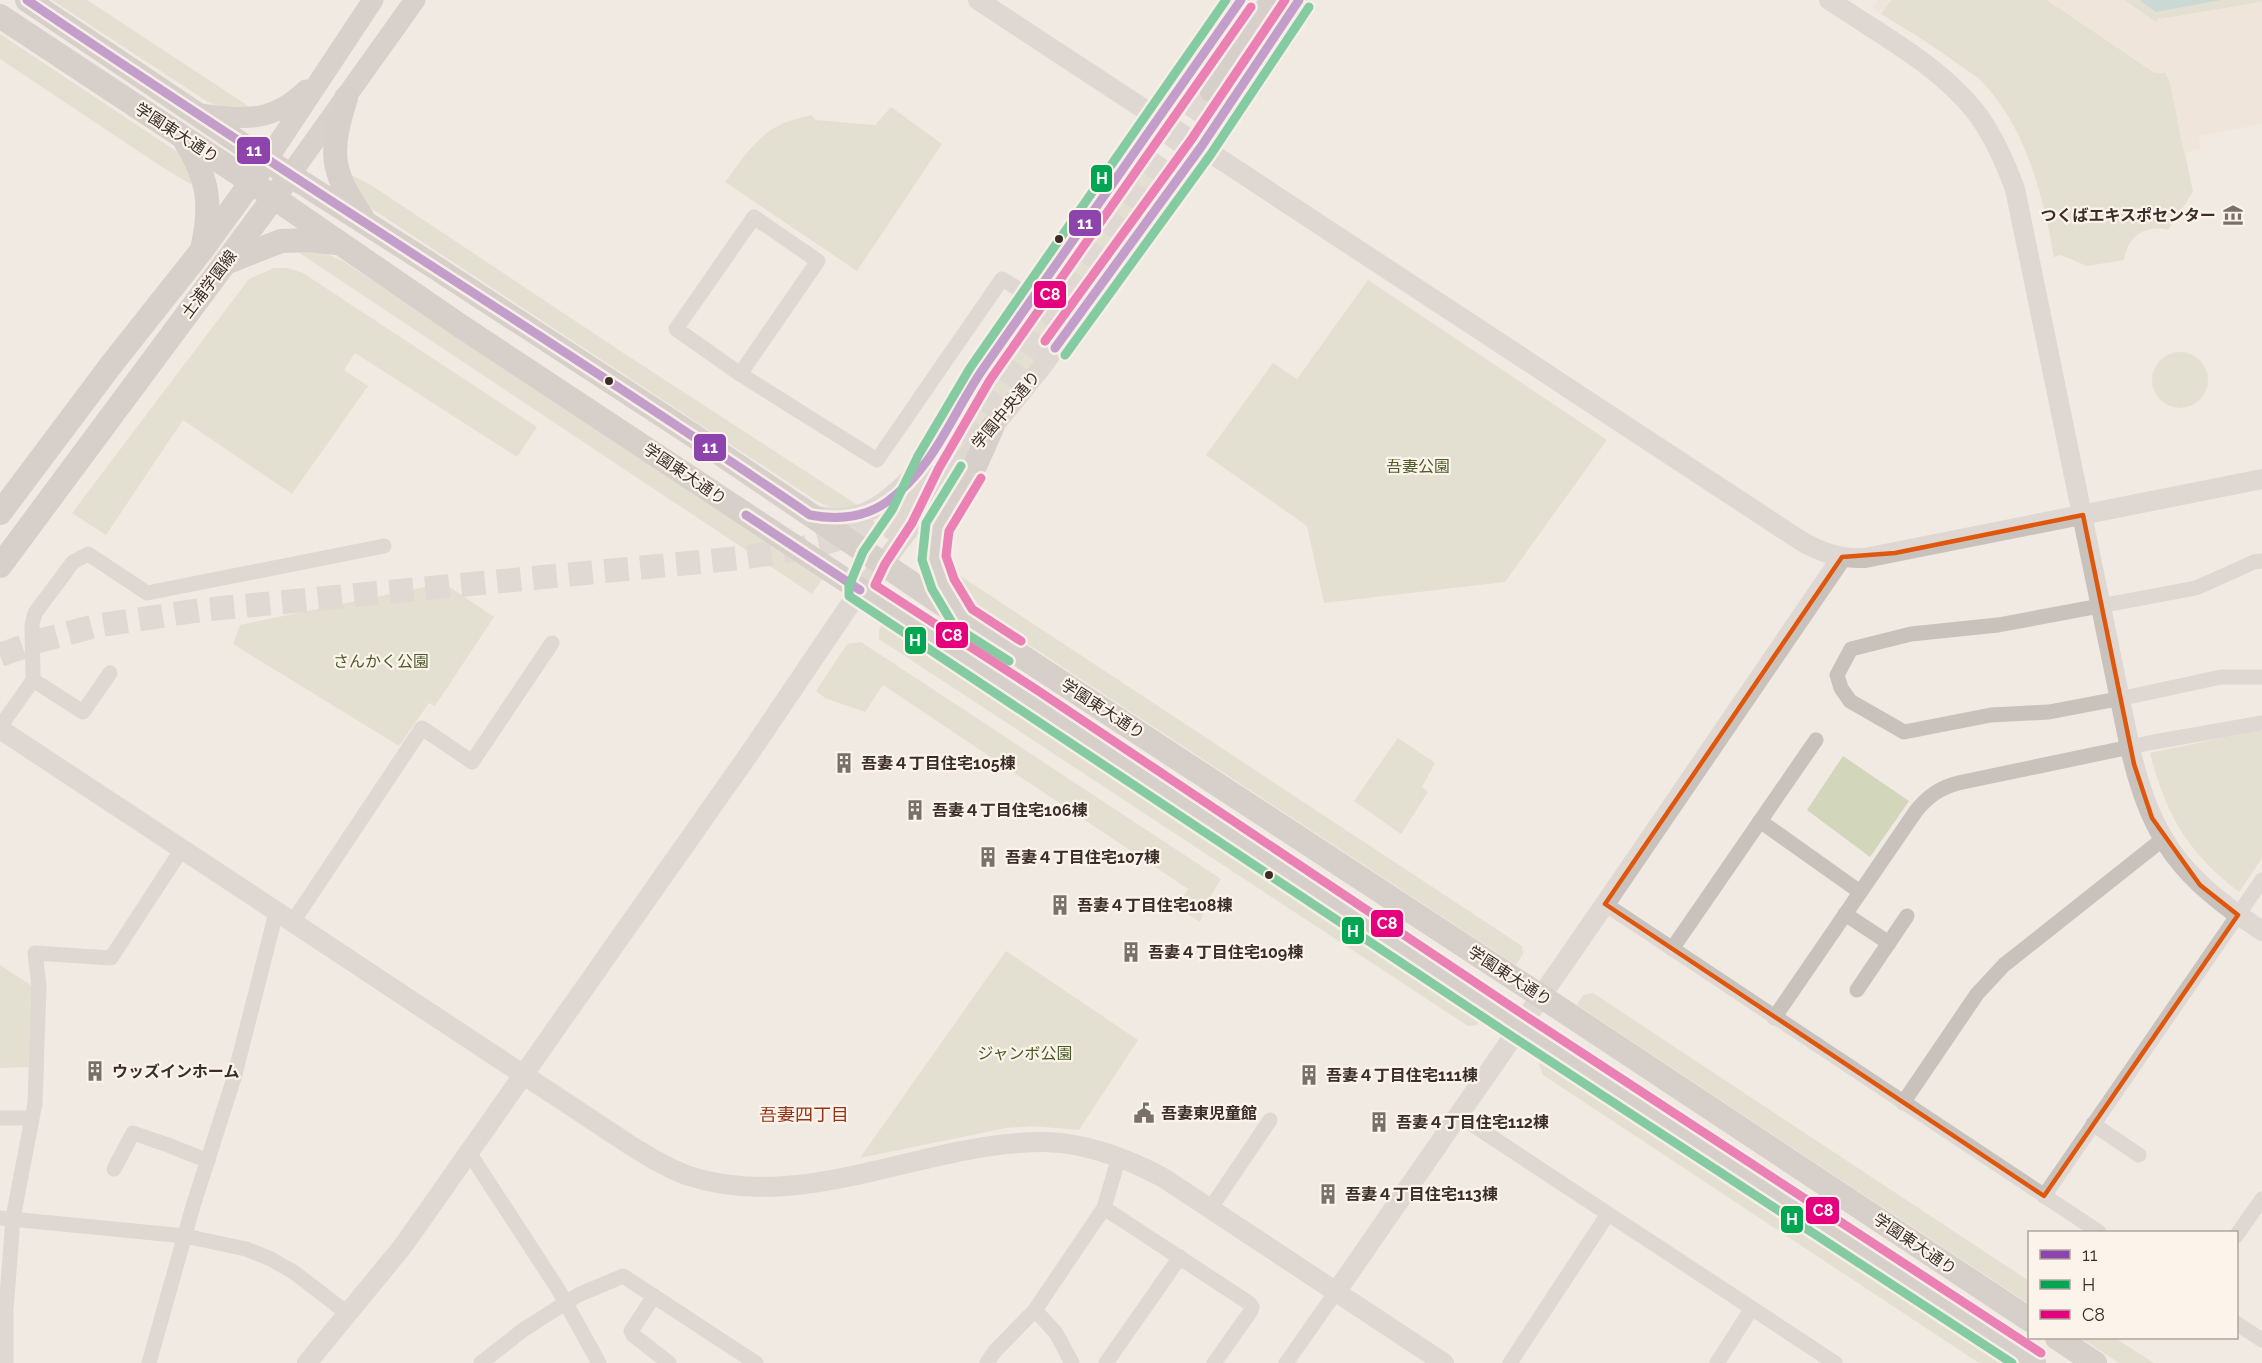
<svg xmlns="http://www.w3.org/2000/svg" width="2262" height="1363" font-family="Raleway,'Noto Sans JP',sans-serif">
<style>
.green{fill:#d2d6bb}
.plaza{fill:#efe1d1}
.water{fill:#9dc5c4}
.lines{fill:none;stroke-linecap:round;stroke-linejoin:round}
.primary-tunnel{stroke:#ccc4be;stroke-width:24;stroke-dasharray:24 12;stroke-linecap:butt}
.minor{stroke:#c9c2bc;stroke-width:15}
.tertiary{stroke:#c9c2bc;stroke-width:20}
.secondary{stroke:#bab2ac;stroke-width:21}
.primary{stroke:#b8b0ab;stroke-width:24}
.bus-1-casing{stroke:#fcf4eb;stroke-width:14}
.bus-2-casing{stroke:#fcf4eb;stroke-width:14}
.bus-3-casing{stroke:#fcf4eb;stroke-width:14}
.bus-1{stroke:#8e44ad;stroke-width:9}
.bus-2{stroke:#00a651;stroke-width:9}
.bus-3{stroke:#e5007d;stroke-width:9}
.marked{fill:none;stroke:#df570d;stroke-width:4.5;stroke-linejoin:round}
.bus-dot{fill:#3b2e29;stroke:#fcf4eb;stroke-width:2}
.labels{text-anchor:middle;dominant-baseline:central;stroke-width:4.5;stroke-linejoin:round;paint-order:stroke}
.street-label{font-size:16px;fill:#3b2e29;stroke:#fcf4eb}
.poi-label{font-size:16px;font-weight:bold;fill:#3b2e29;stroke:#fcf4eb;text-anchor:start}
.park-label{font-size:16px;fill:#4b5c29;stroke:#fcf4eb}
.neighbourhood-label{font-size:18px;fill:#943318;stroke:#fcf4eb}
.line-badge{stroke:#fcf4eb;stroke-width:2}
.badge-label{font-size:16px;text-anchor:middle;font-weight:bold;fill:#fff}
</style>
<rect width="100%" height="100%" fill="#f0eae3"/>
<g class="green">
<polygon points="52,0 87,0 250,107 224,108 208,102"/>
<path d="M1891,0H2047L2155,73H2166L2170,82L2193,192L2168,230C2145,224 2127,237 2124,260L2087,266L2061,255L2054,257C2043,197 2027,130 1984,84C1978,77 1969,72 1962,67C1936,47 1909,31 1881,14Z"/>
<polygon points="2124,0 2262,0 2262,2 2161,19 2157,23"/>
<polygon points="0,34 176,151 183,157 194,186 162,167 0,59"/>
<path d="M891,107L942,144L857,271L725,182C741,161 758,133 784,123C793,119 802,118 811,115L816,120L875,125Z"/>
<polygon points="1156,159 1166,166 1163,178 1029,370 926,493 924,491 980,395 1063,274 1113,215 1147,166"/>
<path d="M344,171L371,185L628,356L859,506C839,512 825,507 809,496L363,203Z"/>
<polygon points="289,246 310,247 343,261 823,578 812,594"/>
<polygon points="274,268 288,268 303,273 537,427 517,457 355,353 344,370 368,386 292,494 183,420 106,535 72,513 249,279"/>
<polygon points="1368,280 1607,440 1505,582 1324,603 1307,526 1206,455 1273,363 1297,379"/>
<circle cx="2180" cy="380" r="28"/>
<path d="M944,565L1522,946L1523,954L1516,965L985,616C963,600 956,590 944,565Z"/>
<polygon points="444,583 494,617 435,706 429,703 399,746 233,644 240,625"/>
<polygon points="886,620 1484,1015 1477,1025 1468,1026 879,639 879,630"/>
<polygon points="861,642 1221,879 1209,899 1200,922 1177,907 1188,889 883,685 865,712 825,698 816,691 847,644"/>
<path d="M2254,731H2262V858L2239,892C2187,852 2166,815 2150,753Z"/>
<polygon points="1398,738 1435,763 1422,787 1428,792 1401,834 1354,801"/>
<polygon points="1843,756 1909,801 1870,857 1807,810"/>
<polygon points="1006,951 1138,1040 1079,1130 1032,1126 1006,1128 860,1158"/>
<polygon points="0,965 35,988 29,1067 0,1068"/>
<polygon points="1593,993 2029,1281 2029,1304 1577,1005 1583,995"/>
<polygon points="1545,1054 2014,1363 1979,1363 1543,1075 1539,1064"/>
<polygon points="2081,1338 2115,1338 2154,1363 2119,1363"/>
</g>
<g class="plaza">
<polygon points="1878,0 1891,0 1881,14 1872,8"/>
<polygon points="2047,0 2124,0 2156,23 2159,18 2161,19 2262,2 2262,124 2199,136 2201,149 2184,153 2170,82 2167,73 2155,73"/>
</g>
<polygon class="water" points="2139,0 2221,0 2156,12"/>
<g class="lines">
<path class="primary-tunnel" d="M0,655L39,641L95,626L201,610L741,558C778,552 819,548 853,533C918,503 959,447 1002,393L1211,90"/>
<g class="minor">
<polyline points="740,374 818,261 754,217 676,329 740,374 877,460 1002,279 1033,298"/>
<polyline points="2262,561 2254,562 2196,588 1998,625 1911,634 1851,649 1837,675 1841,688 1850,701 1904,732 1991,715 2049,712 2133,696 2221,677 2262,677"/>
<polyline points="33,680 83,712 110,673"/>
<polyline points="0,727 33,680 32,625 35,613 73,562 88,554 147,593 384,546"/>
<polyline points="1760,821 1860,892"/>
<polyline points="1605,904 2099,1232"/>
<polyline points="1845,914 1889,943"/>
<polyline points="292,923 422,728 472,762 552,643"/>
<polyline points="1672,949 1816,740"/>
<polyline points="1857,990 1907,916"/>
<path d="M1774,1018L1916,811C1928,796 1940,788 1958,783L2154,742L2262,723"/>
<polyline points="1903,1103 1977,994 2004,965 2163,839"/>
<polyline points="1458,1115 1835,1363"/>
<polyline points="0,1118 31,1118"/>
<polyline points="2093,1124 2139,1155"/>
<polyline points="470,1154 558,1289 599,1363"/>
<polyline points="114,1169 133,1133 168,1145 208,1161"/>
<polyline points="2044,1196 2262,880"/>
<polyline points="1104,1208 1249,1303 1252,1307 1251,1311 1214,1363"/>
<polyline points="1210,1209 1270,1120"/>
<polyline points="0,1218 185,1236 246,1249 271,1259 295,1273 347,1313"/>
<polyline points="2236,1236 2262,1199"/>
<polyline points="654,1296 631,1331 633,1335 669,1363"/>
<polyline points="1035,1310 1056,1333 1072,1363"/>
<polyline points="2236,1323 2262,1340"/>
<polyline points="6,1363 6,1310 13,1218 35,1103 39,986 35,953 111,958 182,849"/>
<polyline points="149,1363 193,1206 234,1078 276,913"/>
<polyline points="481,1363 523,1330 578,1295 623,1276 756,1363"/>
<polyline points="987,1363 995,1351 1035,1310 1104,1208 1119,1157"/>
<polyline points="1106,1363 1180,1257"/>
<polyline points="1286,1363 1336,1292"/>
<polyline points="1510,1363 1608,1214"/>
<polyline points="1717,1363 1752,1308"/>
</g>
<g class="tertiary">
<path d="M978,0L1798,539C1819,552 1839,559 1865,558L2262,479"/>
<path d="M1829,0C1880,34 1937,64 1975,111C1993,134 2005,162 2015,189L2130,748C2152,842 2182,878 2262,931"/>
<path d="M813,515C861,527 885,504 917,472"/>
<polyline points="892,530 902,516 928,462 980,374 1241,0"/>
<path d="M0,729L636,1149C653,1159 670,1170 689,1176C806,1214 926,1141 1045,1142C1086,1143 1126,1158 1162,1177L1444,1363"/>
<polyline points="1336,1292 1605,904 1842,557"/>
<polyline points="307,1363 403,1246 749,754 860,590 883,564 946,480 992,428 1041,368 1201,147 1299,0"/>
</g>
<g class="secondary">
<path d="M199,114C244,119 271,124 306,90"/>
<polyline points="267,160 373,0"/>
<polyline points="290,175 415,0"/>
</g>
<g class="primary">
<polyline points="27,0 249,149 430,264 691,434 963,618 1565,1012 2030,1320"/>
<polyline points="0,16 251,182 462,327 833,572 1030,700 1520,1027 2034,1363"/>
<polyline points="1211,90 1272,0"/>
<path d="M346,98C329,152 330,170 362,217"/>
<path d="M185,141C208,178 212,202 203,245"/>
<polyline points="225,263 281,241 308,240 336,243"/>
<polyline points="0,513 111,365 202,250 260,170"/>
<polyline points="0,566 283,185"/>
<polyline points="960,613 943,584 934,557 937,527 975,466 992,428"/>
<polyline points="2057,1338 2095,1363"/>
</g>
<g class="bus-1-casing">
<g id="bus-1">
<path d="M27,0C285,176 552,339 810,515C837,520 865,518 888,501C934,468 952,414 983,369C1069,246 1155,123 1241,0"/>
<polyline points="1055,348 1201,147 1299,0"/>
<polyline points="746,515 860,590"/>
</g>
</g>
<g class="bus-2-casing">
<g id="bus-2">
<polyline points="1226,0 970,368 918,456 892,510 863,552 849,586 849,596 1513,1037 2012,1363"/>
<polyline points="1065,355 1211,154 1309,7"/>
<polyline points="961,466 926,523 922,560 932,589 954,626 1009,661"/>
</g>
</g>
<g class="bus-3-casing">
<g id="bus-3">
<polyline points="1251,7 990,380 939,468 912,523 885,564 875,585 1037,690 1527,1017 2041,1353"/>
<polyline points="1045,341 1191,140 1285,0"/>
<polyline points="981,478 949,531 946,556 954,579 972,609 1021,641"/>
</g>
</g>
<use href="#bus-1" class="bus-1"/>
<use href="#bus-2" class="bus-2"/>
<use href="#bus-3" class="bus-3"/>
</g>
<path d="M0 0H2262V1363H0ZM2083,515L2134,764L2152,818L2200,885L2238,915L2044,1196L1605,904L1842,557L1895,553Z" fill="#f0eae3" fill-opacity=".55" fill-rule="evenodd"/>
<path class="marked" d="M2083,515L2134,764L2152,818L2200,885L2238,915L2044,1196L1605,904L1842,557L1895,553Z"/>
<defs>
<g id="museum-bare" transform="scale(1.62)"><path d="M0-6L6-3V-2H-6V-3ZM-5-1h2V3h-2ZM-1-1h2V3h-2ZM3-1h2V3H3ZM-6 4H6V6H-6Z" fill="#7a706a" stroke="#fcf4eb" stroke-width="2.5" paint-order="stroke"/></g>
<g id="building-bare" transform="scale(1.62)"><path d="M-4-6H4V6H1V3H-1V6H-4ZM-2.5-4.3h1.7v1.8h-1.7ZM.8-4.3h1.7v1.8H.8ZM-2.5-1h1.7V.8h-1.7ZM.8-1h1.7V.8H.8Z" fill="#7a706a" stroke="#fcf4eb" stroke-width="2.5" paint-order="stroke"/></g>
<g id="civic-bare" transform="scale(1.62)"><path d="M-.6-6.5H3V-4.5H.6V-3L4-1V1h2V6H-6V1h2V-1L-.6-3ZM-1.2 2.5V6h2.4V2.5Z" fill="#7a706a" stroke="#fcf4eb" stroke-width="2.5" paint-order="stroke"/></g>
</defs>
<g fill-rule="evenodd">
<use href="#museum-bare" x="2233" y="215"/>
<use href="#building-bare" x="844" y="763"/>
<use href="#building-bare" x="915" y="810"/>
<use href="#building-bare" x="988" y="857"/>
<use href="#building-bare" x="1060" y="905"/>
<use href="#building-bare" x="1131" y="952"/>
<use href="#building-bare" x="95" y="1071"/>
<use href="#building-bare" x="1309" y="1075"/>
<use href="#civic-bare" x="1144" y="1113"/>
<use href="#building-bare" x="1379" y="1122"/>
<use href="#building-bare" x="1328" y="1194"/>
</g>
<g class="bus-dot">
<circle cx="1059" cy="239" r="5"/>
<circle cx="609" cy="381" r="5"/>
<circle cx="1269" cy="875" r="5"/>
</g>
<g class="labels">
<g class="street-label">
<text transform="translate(177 133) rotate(33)">学園東大通り</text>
<text transform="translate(209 284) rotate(-53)">土浦学園線</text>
<text transform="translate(1006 410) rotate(-50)">学園中央通り</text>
<text transform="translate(685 474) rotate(34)">学園東大通り</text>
<text transform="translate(1103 709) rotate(33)">学園東大通り</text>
<text transform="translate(1510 976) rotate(33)">学園東大通り</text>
<text transform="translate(1915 1244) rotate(34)">学園東大通り</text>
</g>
<g class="poi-label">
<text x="2216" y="215" text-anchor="end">つくばエキスポセンター</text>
<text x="861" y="763">吾妻４丁目住宅105棟</text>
<text x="932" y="810">吾妻４丁目住宅106棟</text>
<text x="1005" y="857">吾妻４丁目住宅107棟</text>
<text x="1077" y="905">吾妻４丁目住宅108棟</text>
<text x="1148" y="952">吾妻４丁目住宅109棟</text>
<text x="112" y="1071">ウッズインホーム</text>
<text x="1326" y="1075">吾妻４丁目住宅111棟</text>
<text x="1161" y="1113">吾妻東児童館</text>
<text x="1396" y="1122">吾妻４丁目住宅112棟</text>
<text x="1345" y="1194">吾妻４丁目住宅113棟</text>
</g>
<g class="park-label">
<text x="1418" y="466">吾妻公園</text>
<text x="381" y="661">さんかく公園</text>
<text x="1025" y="1053">ジャンボ公園</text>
</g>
<g class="neighbourhood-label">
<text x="804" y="1114">吾妻四丁目</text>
</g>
</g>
<g class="line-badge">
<rect x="236" y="136" width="35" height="29" rx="6" fill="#8e44ad"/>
<rect x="1090" y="164" width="23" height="29" rx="6" fill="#00a651"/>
<rect x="1068" y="209" width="34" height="28" rx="6" fill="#8e44ad"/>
<rect x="1033" y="280" width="34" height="29" rx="6" fill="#e5007d"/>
<rect x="693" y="433" width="34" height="29" rx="6" fill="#8e44ad"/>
<rect x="935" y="621" width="34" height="28" rx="6" fill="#e5007d"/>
<rect x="904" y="626" width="23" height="29" rx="6" fill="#00a651"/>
<rect x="1370" y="909" width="34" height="29" rx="6" fill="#e5007d"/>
<rect x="1341" y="916" width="24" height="29" rx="6" fill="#00a651"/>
<rect x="1805" y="1196" width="35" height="29" rx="6" fill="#e5007d"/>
<rect x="1780" y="1205" width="24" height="29" rx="6" fill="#00a651"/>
</g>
<g class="badge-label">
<text x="254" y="156">11</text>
<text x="1102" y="184">H</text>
<text x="1085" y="229">11</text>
<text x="1050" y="300">C8</text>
<text x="710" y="453">11</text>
<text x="952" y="641">C8</text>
<text x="915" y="646">H</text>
<text x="1387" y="929">C8</text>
<text x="1353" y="937">H</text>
<text x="1823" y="1216">C8</text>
<text x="1792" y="1225">H</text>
</g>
<rect x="2028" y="1231" width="210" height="108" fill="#fcf4eb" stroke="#afa59d" stroke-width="1.5"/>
<rect x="2040" y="1250" width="30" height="9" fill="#8e44ad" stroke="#afa59d" stroke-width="1.5"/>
<text x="2082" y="1261" font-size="18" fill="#3b2e29">11</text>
<rect x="2040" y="1280" width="30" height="9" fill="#00a651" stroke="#afa59d" stroke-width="1.5"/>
<text x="2082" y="1291" font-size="18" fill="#3b2e29">H</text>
<rect x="2040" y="1310" width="30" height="9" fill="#e5007d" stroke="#afa59d" stroke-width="1.5"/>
<text x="2082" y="1321" font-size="18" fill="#3b2e29">C8</text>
</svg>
